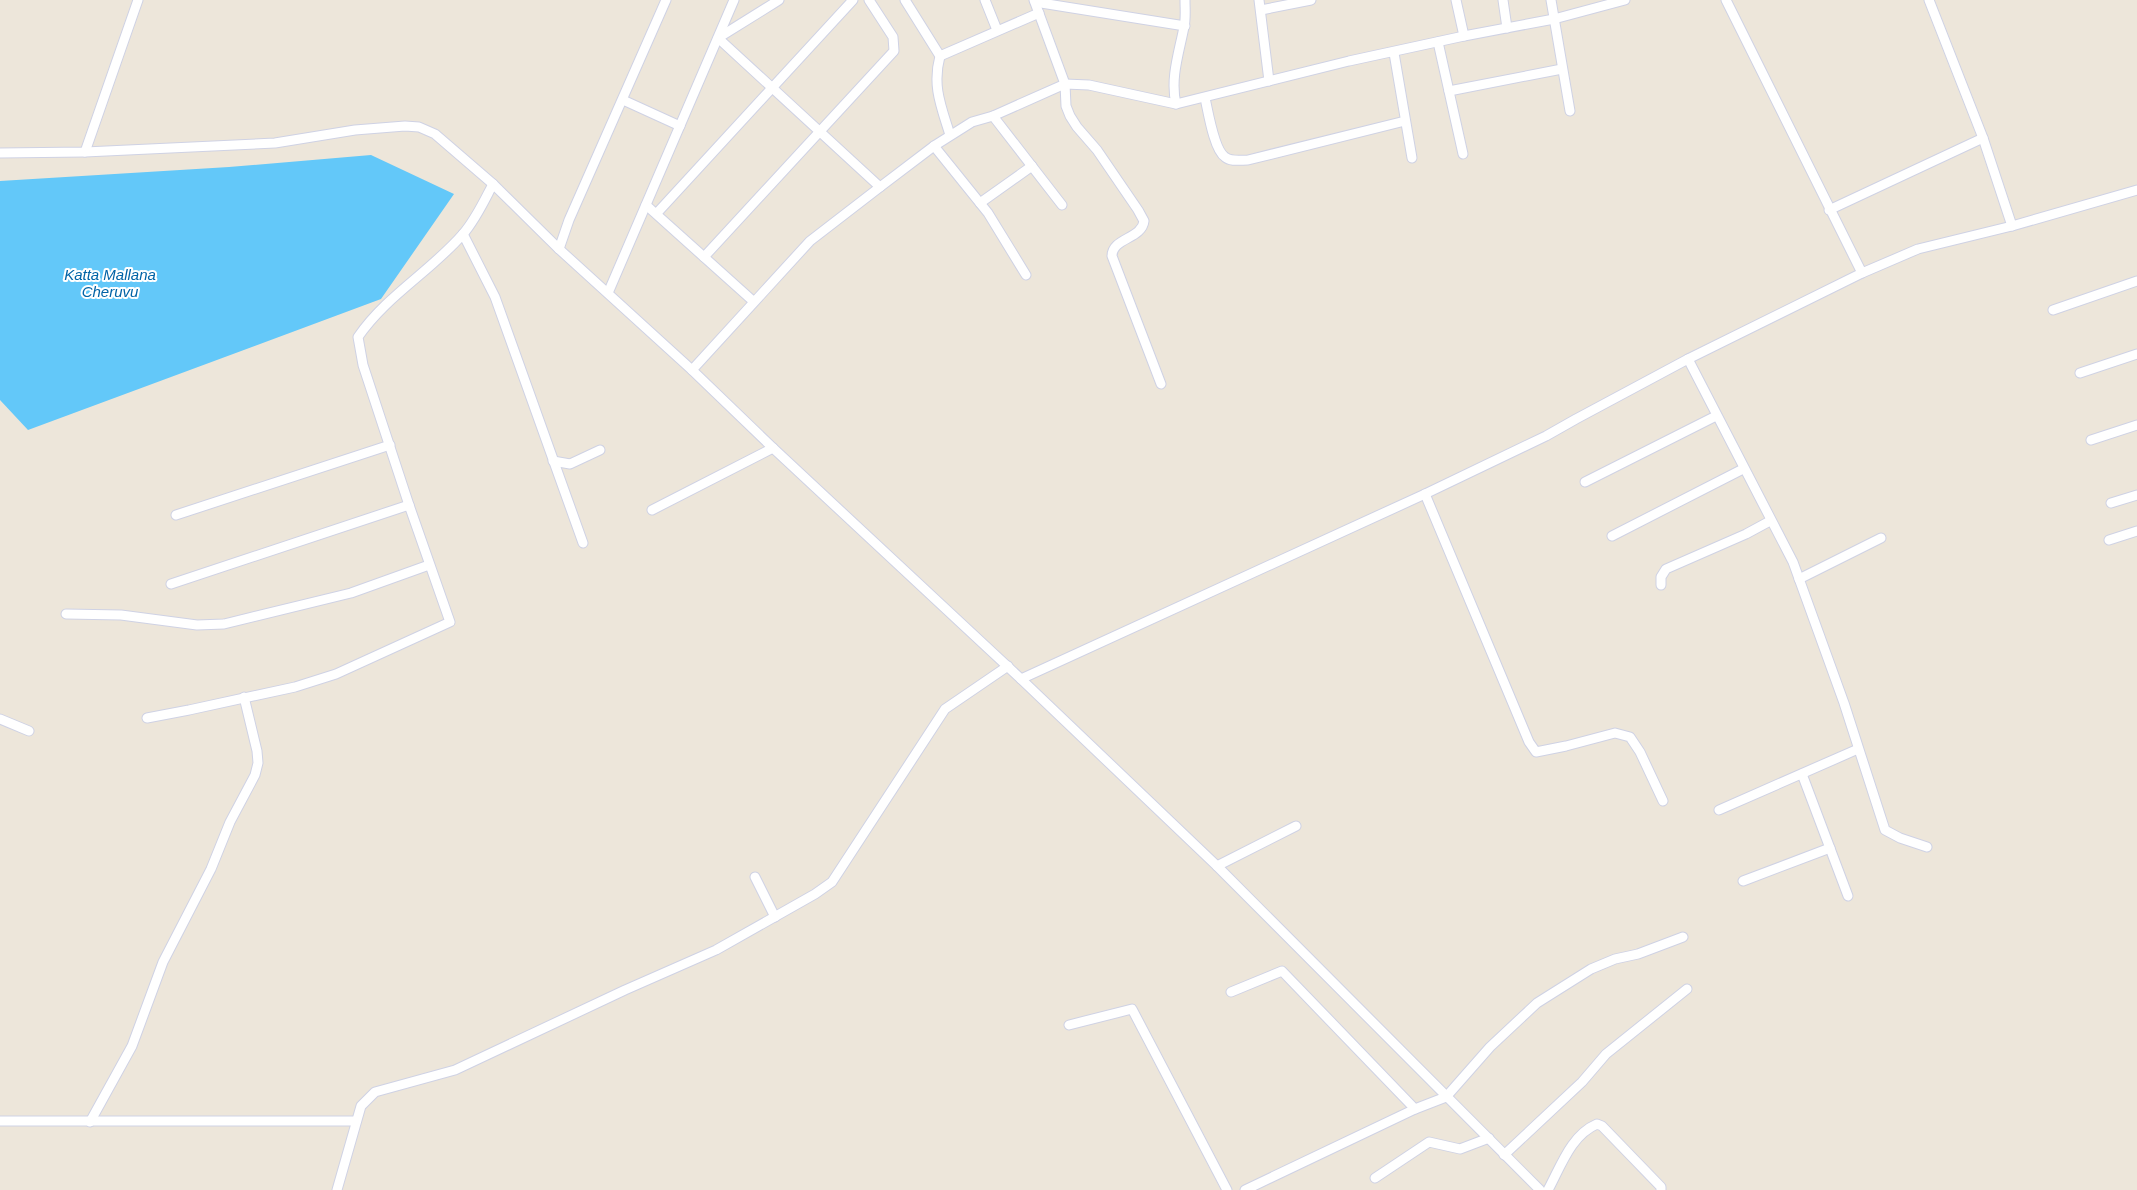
<svg xmlns="http://www.w3.org/2000/svg" width="2137" height="1190" font-family="Arial,sans-serif">
<style>
.water{fill:#63c8f9}
.lines{fill:none;stroke-linecap:round;stroke-linejoin:round}
.street-casing{stroke:#cfd2e4;stroke-width:11}
.street{stroke:#fff;stroke-width:9}
.labels{text-anchor:middle;dominant-baseline:central;stroke-width:4;stroke-linejoin:round;paint-order:stroke}
.water-label{font-size:15px;font-style:italic;fill:#0163a6;stroke:#fff}
</style>
<rect width="100%" height="100%" fill="#ede6da"/>
<polygon class="water" points="371,155 454,194 381,299 28,430 0,400 0,181 229,167"/>
<g class="lines">
<g class="street-casing">
<g id="street">
<polyline points="779,0 718,38 880,187"/>
<path d="M905,0L940,56C932,86 941,106 950,135"/>
<polyline points="985,0 997,30"/>
<path d="M1034,0L1065,84L1066,106L1070,116L1077,127L1097,150L1138,210L1144,221C1142,239 1112,238 1112,256L1161,384"/>
<polyline points="1259,0 1269,81"/>
<polyline points="1456,0 1464,36"/>
<polyline points="1503,0 1507,28"/>
<polyline points="1551,0 1570,111"/>
<polyline points="1726,0 1862,273"/>
<polyline points="1929,0 1983,138 2012,226"/>
<polyline points="1035,2 1185,26"/>
<polyline points="1261,10 1311,0"/>
<polyline points="1438,42 1463,154"/>
<polyline points="1394,53 1412,158"/>
<polyline points="940,56 1039,13"/>
<polyline points="1449,91 1562,69"/>
<path d="M1205,98C1208,111 1214,150 1225,157C1231,162 1240,160 1248,160L1405,121"/>
<polyline points="623,100 680,126"/>
<path d="M1176,104C1170,78 1179,53 1184,27C1186,19 1185,9 1185,0"/>
<polyline points="993,116 1062,205"/>
<polyline points="934,146 988,213 1026,275"/>
<polyline points="85,152 138,0"/>
<polyline points="0,153 85,152 275,143 355,130 405,126 419,127 435,134 493,184 559,249 692,370 773,448 1021,679 1217,866 1540,1190"/>
<polyline points="980,203 1032,166"/>
<polyline points="646,205 753,301"/>
<polyline points="1829,210 1983,138"/>
<polyline points="657,213 853,0"/>
<polyline points="463,234 495,297 583,543"/>
<polyline points="559,249 569,220 666,0"/>
<polyline points="704,257 894,51 893,37 869,0"/>
<polyline points="608,293 734,0"/>
<polyline points="2053,310 2137,281"/>
<polyline points="1688,359 1793,562 1844,703 1885,830 1900,838 1927,847"/>
<polyline points="692,370 810,241 880,187 934,146 972,122 993,116 1065,84 1089,85 1176,104 1349,61 1464,36 1554,19 1625,0"/>
<polyline points="2080,373 2137,354"/>
<polyline points="2091,440 2137,425"/>
<polyline points="553,461 570,464 600,450"/>
<polyline points="1585,482 1716,416"/>
<polyline points="1425,494 1529,742 1536,752 1566,746 1615,733 1630,737 1640,752 1663,801"/>
<polyline points="2111,503 2137,495"/>
<polyline points="652,510 773,448"/>
<polyline points="176,515 390,445"/>
<polyline points="1612,536 1743,469"/>
<polyline points="2109,540 2137,531"/>
<polyline points="1799,579 1881,538"/>
<polyline points="171,584 409,505"/>
<polyline points="1661,585 1661,577 1666,569 1746,534 1770,521"/>
<polyline points="66,614 121,615 197,625 224,624 351,593 429,565"/>
<polyline points="1021,679 1425,494 1546,436 1576,419 1688,359 1862,273 1918,249 2012,226 2137,190"/>
<path d="M147,718L189,710L295,687L336,674L450,622L409,505L363,365L358,337C386,296 431,271 463,234C476,219 484,201 493,184"/>
<polyline points="0,719 29,731"/>
<polyline points="1802,774 1848,896"/>
<polyline points="1719,810 1858,749"/>
<polyline points="1217,866 1296,826"/>
<polyline points="755,877 775,917"/>
<polyline points="1743,881 1830,848"/>
<polyline points="1231,992 1282,971 1415,1109"/>
<polyline points="1069,1025 1132,1009 1227,1190"/>
<polyline points="0,1121 356,1121"/>
<polyline points="90,1122 132,1046 163,962 211,869 230,822 255,775 258,763 257,751 244,697"/>
<polyline points="1504,1155 1582,1082 1606,1054 1687,989"/>
<polyline points="1375,1178 1429,1142 1460,1149 1489,1138"/>
<polyline points="337,1190 361,1106 375,1092 455,1070 625,990 716,950 815,894 832,882 945,709 1008,666"/>
<polyline points="1245,1190 1415,1109 1446,1097 1490,1047 1537,1003 1591,969 1615,959 1638,954 1683,937"/>
<path d="M1548,1190C1561,1166 1571,1135 1597,1124L1602,1126L1661,1187V1190"/>
</g>
</g>
<use href="#street" class="street"/>
</g>
<g class="labels">
<g class="water-label">
<text x="110" y="274">Katta Mallana<tspan x="110" dy="17">Cheruvu</tspan></text>
</g>
</g>
</svg>
